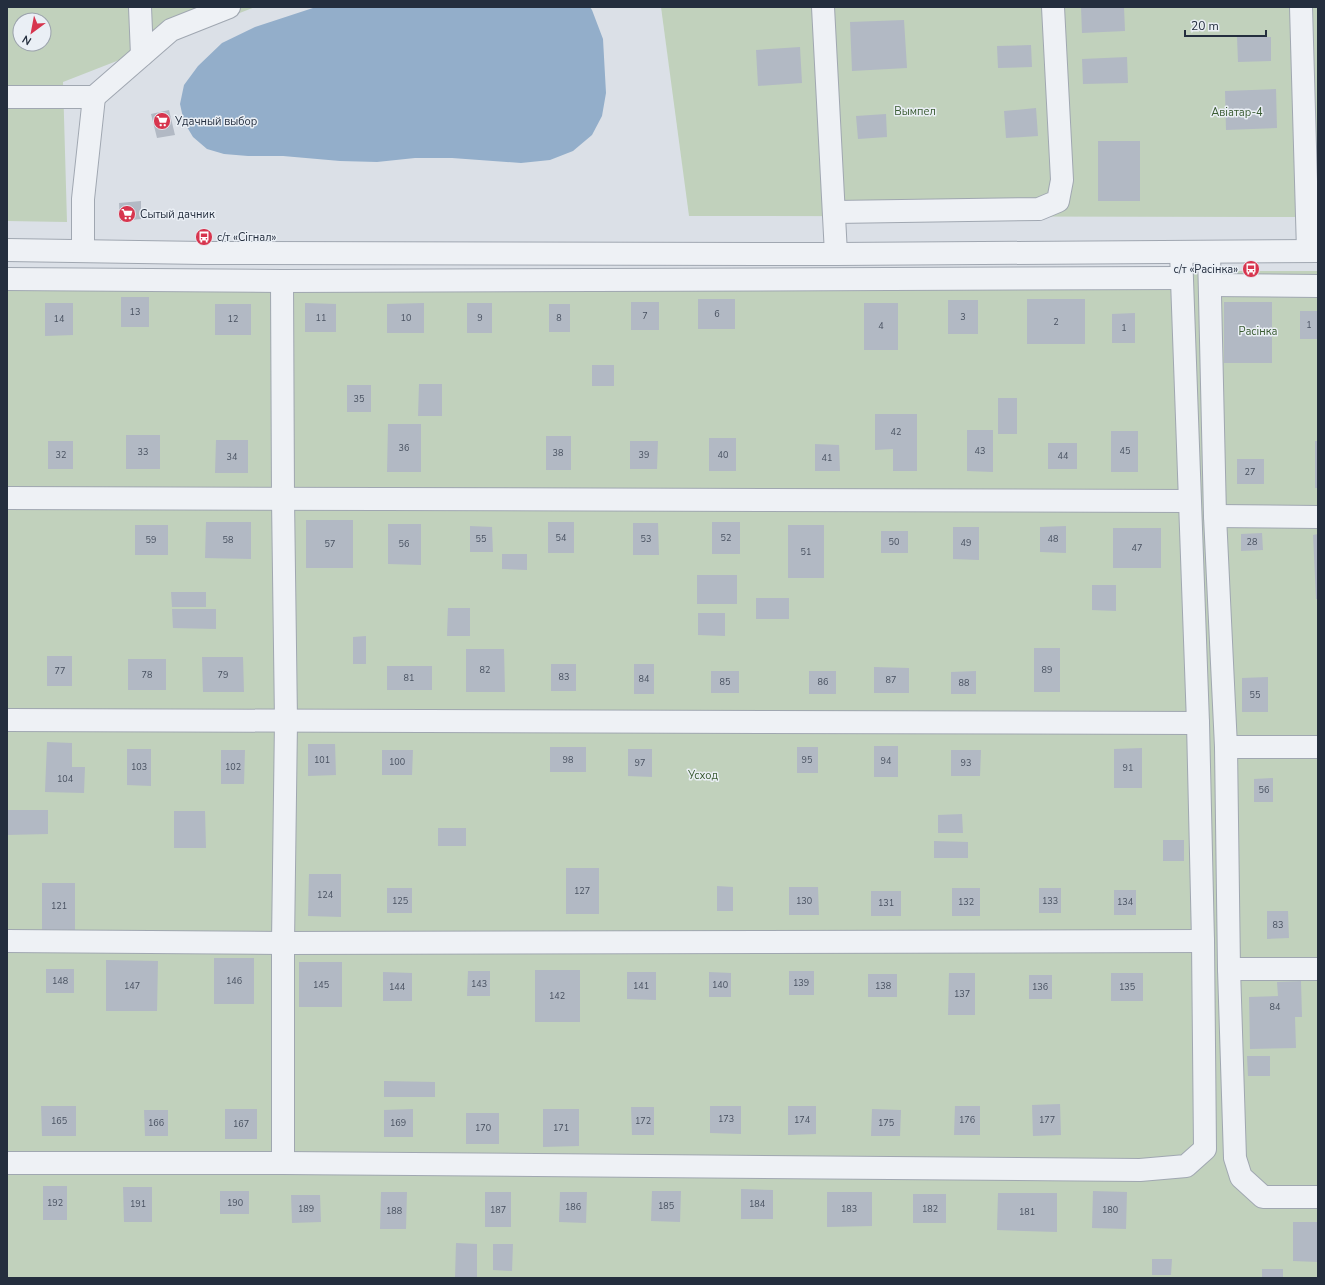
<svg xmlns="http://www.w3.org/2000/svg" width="1325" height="1285" font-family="'Nunito Sans',sans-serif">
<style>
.green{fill:#c1d1bc;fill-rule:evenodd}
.water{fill:#93aeca}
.building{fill:#b2b9c4}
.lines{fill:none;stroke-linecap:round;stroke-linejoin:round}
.minor-casing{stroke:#a0a7b1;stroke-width:24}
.minor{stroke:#eef1f5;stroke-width:22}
.labels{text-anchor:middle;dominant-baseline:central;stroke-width:3;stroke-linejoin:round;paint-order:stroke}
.number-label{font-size:9px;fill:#485160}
.park-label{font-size:11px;fill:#395a31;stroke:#eaeff5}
.poi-label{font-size:11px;fill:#242e3e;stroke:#eaeff5;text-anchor:start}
</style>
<rect width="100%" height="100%" fill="#dbe0e7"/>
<g class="green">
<path d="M7,7H255L63,82L67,222L7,221ZM20,20H44V44H20Z"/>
<polygon points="661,7 1318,7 1318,217 689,216"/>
<polygon points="1197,271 1318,271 1318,1278 7,1278 7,274"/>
</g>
<polygon class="water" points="316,7 590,7 592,10 603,39 606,93 602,116 592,135 573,151 550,160 521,163 452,158 415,158 377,162 340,161 283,156 248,156 224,154 207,149 193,137 184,122 180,104 184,85 198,66 222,43 255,27"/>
<g class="building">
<polygon points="1081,7 1124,7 1125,31 1082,33"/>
<polygon points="904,20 907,68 852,71 850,22"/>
<polygon points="1237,37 1271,37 1271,61 1238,62"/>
<polygon points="1031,45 1032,67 998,68 997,46"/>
<polygon points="800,47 802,83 758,86 756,50"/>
<polygon points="1127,57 1128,83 1083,84 1082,59"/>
<polygon points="1276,89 1277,128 1226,130 1225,91"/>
<polygon points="1036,108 1038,136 1006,138 1004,111"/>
<polygon points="169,110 175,135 157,138 151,114"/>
<polygon points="886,114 887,137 858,139 856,116"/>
<rect x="1098" y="141" width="42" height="60"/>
<polygon points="141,201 141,219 120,221 119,203"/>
<rect x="121" y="297" width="28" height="30"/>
<rect x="698" y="299" width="37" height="30"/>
<rect x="1027" y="299" width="58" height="45"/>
<rect x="948" y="300" width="30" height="34"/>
<rect x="631" y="302" width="28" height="28"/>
<rect x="1224" y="302" width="48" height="61"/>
<polygon points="45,303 73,303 73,335 45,336"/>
<polygon points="305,303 336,304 336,332 305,332"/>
<polygon points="424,303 424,333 387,333 387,304"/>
<rect x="467" y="303" width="25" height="30"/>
<rect x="864" y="303" width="34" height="47"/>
<rect x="215" y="304" width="36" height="31"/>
<rect x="549" y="304" width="21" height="28"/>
<rect x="1300" y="311" width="18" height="28"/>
<polygon points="1135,313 1135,343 1112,343 1112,314"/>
<rect x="592" y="365" width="22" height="21"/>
<polygon points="419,384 442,384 442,416 418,416"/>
<rect x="347" y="385" width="24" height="27"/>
<rect x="998" y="398" width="19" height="36"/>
<polygon points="875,414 917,414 917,471 893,471 893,449 875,450"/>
<polygon points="388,424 421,424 421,472 387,472"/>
<polygon points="967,430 993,430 993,472 967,471"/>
<rect x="1111" y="431" width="27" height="41"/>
<rect x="126" y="435" width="34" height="34"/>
<rect x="546" y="436" width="25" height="34"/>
<rect x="709" y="438" width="27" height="33"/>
<polygon points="216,440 248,440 248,473 215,473"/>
<rect x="48" y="441" width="25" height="28"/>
<polygon points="630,441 658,441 657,469 630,469"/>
<rect x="1315" y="441" width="3" height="47"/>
<rect x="1048" y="443" width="29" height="26"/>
<polygon points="815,444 839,445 840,471 815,471"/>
<rect x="1237" y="459" width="27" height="25"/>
<rect x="306" y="520" width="47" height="48"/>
<polygon points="206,522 251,522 251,559 205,558"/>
<rect x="548" y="522" width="26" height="31"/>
<rect x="712" y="522" width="28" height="32"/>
<polygon points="633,523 658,523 659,555 633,555"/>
<polygon points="388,524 421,524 421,565 388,564"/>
<rect x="135" y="525" width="33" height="30"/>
<rect x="788" y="525" width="36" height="53"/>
<polygon points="470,526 492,527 493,552 470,552"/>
<polygon points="1066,526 1066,553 1040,552 1040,527"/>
<polygon points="953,527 979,527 979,560 953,559"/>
<rect x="1113" y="528" width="48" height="40"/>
<rect x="881" y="531" width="27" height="22"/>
<polygon points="1262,533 1263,550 1241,551 1241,534"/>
<polygon points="1318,534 1318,599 1316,599 1313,535"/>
<polygon points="502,554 527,554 527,570 502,569"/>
<rect x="697" y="575" width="40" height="29"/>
<polygon points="1092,585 1116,585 1116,611 1092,610"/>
<polygon points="171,592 206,592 206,607 172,607"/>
<rect x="756" y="598" width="33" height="21"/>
<polygon points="448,608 470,608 470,636 447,636"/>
<polygon points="172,609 216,609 216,629 173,628"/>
<polygon points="698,613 725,613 725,636 698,635"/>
<polygon points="366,636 366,664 353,664 353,637"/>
<rect x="1034" y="648" width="26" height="44"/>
<polygon points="466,649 504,649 505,692 466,692"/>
<rect x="47" y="656" width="25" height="30"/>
<polygon points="202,657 243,657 244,692 203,692"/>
<rect x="128" y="659" width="38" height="31"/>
<rect x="551" y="664" width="25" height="27"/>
<rect x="634" y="664" width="20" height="30"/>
<rect x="387" y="666" width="45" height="24"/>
<polygon points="874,667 909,668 909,693 874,693"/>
<rect x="711" y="671" width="28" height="22"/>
<rect x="809" y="671" width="27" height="23"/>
<polygon points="976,671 976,694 951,694 951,672"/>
<polygon points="1268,677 1268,712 1242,712 1242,678"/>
<polygon points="47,742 72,743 72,767 85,767 84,793 45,792"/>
<polygon points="308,744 335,744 336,775 308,776"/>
<rect x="874" y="746" width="24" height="31"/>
<rect x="550" y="747" width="36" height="25"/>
<rect x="797" y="747" width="21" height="26"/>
<polygon points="1142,748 1142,788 1114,788 1114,749"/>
<polygon points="127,749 151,749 151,786 127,785"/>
<polygon points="628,749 652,749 652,777 628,776"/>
<polygon points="221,750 245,750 244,784 221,784"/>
<polygon points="382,750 413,750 412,775 382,775"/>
<polygon points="951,750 981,750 980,776 951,776"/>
<polygon points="1273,778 1273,802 1254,802 1254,779"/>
<polygon points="7,810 48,810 48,834 7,835"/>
<polygon points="174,811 205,811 206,848 174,848"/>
<polygon points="962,814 963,833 938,833 938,815"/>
<rect x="438" y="828" width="28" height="18"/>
<rect x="1163" y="840" width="21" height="21"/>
<polygon points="934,841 968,842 968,858 934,858"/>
<rect x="566" y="868" width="33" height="46"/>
<polygon points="309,874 341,874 341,917 308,916"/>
<rect x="42" y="883" width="33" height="47"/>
<polygon points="717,886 733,887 733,911 717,911"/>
<polygon points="789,887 818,887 819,915 789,915"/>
<rect x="387" y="888" width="25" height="25"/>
<rect x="952" y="888" width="28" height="28"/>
<rect x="1039" y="888" width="22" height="25"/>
<rect x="1114" y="890" width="22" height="25"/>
<rect x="871" y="891" width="30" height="25"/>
<polygon points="1267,911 1288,911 1289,938 1267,939"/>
<rect x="214" y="958" width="40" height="46"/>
<polygon points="106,960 158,961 157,1011 106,1011"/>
<rect x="299" y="962" width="43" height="45"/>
<rect x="46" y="969" width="28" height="24"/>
<rect x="535" y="970" width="45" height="52"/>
<polygon points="468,971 490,971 490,996 467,996"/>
<rect x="789" y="971" width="25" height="24"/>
<polygon points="383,972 412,973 412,1001 383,1001"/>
<polygon points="627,972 656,972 656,1000 627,999"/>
<polygon points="709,972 731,973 731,997 709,997"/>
<polygon points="949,973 975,973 975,1015 948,1015"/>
<rect x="1111" y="973" width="32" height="28"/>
<rect x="868" y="974" width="29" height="23"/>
<rect x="1029" y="975" width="23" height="24"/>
<polygon points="1301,981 1302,1017 1295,1017 1296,1048 1250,1049 1249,997 1278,996 1277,982"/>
<polygon points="1247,1056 1270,1056 1270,1076 1248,1076"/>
<polygon points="384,1081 435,1082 435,1097 384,1097"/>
<polygon points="1060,1104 1061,1135 1033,1136 1032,1105"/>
<polygon points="41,1106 76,1106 76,1136 42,1136"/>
<polygon points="710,1106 741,1106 741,1134 710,1133"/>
<polygon points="788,1106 816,1106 816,1134 788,1135"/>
<polygon points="955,1106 980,1106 980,1135 954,1135"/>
<polygon points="631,1107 654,1107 654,1135 632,1135"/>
<rect x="225" y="1109" width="32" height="30"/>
<polygon points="413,1109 413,1137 384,1137 384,1110"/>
<polygon points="543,1109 579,1109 579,1146 543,1147"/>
<polygon points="872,1109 901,1110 900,1136 871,1136"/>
<polygon points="144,1110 168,1110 168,1136 145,1136"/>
<rect x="466" y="1113" width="33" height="31"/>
<rect x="43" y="1186" width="24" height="34"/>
<polygon points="123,1187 152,1187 152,1222 124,1222"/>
<polygon points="741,1189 773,1190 773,1219 741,1219"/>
<rect x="220" y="1191" width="29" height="23"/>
<polygon points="652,1191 681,1191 680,1222 651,1221"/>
<polygon points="1093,1191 1127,1192 1126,1229 1092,1228"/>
<polygon points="381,1192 407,1192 406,1229 380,1229"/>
<rect x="485" y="1192" width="26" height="35"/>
<polygon points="560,1192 587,1192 586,1223 559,1222"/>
<polygon points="827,1192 872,1192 872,1226 827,1227"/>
<polygon points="998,1193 1057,1193 1057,1232 997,1230"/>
<rect x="913" y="1194" width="33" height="29"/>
<polygon points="291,1195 320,1195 321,1222 292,1223"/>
<polygon points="1293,1222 1318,1222 1318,1262 1293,1261"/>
<polygon points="456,1243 477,1244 477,1278 455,1278"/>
<polygon points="493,1244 513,1244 512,1271 493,1270"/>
<polygon points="1152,1259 1172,1259 1171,1275 1152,1275"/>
<rect x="1262" y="1269" width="21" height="9"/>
</g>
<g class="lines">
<g class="minor-casing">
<g id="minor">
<polyline points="140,7 142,55"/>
<polyline points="823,7 836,254"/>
<polyline points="1301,7 1308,251"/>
<polyline points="7,97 94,97 171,30 229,7"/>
<polyline points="835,212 1039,209 1058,201 1062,180 1053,7"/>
<polyline points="7,250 204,253 836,254 1318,251"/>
<polyline points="83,251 83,199 94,97"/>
<polyline points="1209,252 1215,516 1226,747 1229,969 1235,1158 1241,1177 1263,1197 1318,1197"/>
<polyline points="7,279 282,281 1181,278"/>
<polyline points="282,281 283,499 286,721 283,943 283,1163"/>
<polyline points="1211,285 1318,286"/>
<polyline points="7,498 1189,501"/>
<polyline points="1215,516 1318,517"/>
<polyline points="7,720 1198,723"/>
<polyline points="1226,747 1318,747"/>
<polyline points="7,941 283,943 1203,941"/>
<polyline points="1229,969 1318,969"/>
<polyline points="7,1163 283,1163 1140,1170 1186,1166 1205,1149 1203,941 1198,723 1181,252"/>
</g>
</g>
<use href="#minor" class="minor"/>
</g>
<defs>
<g id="supermarket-disc" transform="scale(0.9)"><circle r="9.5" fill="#d7354e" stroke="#eaeff5"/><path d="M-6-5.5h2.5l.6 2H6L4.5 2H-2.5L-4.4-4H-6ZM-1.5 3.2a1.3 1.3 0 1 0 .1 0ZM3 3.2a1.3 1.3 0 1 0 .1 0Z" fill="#fff"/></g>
<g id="bus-disc" transform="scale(0.9)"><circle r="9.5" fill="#d7354e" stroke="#eaeff5"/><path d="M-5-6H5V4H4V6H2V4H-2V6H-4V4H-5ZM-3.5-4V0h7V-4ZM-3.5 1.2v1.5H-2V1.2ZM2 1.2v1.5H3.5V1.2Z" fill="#fff"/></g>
</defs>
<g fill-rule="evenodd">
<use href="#supermarket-disc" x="162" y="121"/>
<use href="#supermarket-disc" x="127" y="214"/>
<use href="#bus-disc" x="204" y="237"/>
<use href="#bus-disc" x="1251" y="269"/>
</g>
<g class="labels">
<g class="number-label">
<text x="135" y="312">13</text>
<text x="717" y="314">6</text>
<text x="645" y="316">7</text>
<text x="963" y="317">3</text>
<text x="321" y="318">11</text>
<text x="406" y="318">10</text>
<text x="480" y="318">9</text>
<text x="559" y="318">8</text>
<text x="59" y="319">14</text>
<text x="233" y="319">12</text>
<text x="1056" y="322">2</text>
<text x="1309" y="325">1</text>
<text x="881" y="326">4</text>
<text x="1124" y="328">1</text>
<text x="359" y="399">35</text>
<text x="896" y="432">42</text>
<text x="404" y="448">36</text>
<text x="980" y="451">43</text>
<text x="1125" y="451">45</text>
<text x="143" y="452">33</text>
<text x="558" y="453">38</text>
<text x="61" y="455">32</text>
<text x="644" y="455">39</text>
<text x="723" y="455">40</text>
<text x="1063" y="456">44</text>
<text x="232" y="457">34</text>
<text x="827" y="458">41</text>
<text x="1250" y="472">27</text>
<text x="561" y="538">54</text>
<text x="726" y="538">52</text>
<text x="481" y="539">55</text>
<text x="646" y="539">53</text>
<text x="1053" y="539">48</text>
<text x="151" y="540">59</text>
<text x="228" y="540">58</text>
<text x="894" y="542">50</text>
<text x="1252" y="542">28</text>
<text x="966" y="543">49</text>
<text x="330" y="544">57</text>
<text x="404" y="544">56</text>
<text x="1137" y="548">47</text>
<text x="806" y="552">51</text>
<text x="485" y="670">82</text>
<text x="1047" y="670">89</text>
<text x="60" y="671">77</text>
<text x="147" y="675">78</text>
<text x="223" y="675">79</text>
<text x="564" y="677">83</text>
<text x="409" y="678">81</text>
<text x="644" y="679">84</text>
<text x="891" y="680">87</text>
<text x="725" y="682">85</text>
<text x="823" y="682">86</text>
<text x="964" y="683">88</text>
<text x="1255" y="695">55</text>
<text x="322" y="760">101</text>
<text x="568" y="760">98</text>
<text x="807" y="760">95</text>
<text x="886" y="761">94</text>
<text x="397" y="762">100</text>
<text x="640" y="763">97</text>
<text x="966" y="763">93</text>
<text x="139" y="767">103</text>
<text x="233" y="767">102</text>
<text x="1128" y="768">91</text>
<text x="65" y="779">104</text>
<text x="1264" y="790">56</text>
<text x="582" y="891">127</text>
<text x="325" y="895">124</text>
<text x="400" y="901">125</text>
<text x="804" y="901">130</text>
<text x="1050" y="901">133</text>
<text x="966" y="902">132</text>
<text x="1125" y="902">134</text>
<text x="886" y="903">131</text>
<text x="59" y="906">121</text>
<text x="1278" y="925">83</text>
<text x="60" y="981">148</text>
<text x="234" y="981">146</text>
<text x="801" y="983">139</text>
<text x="479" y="984">143</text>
<text x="321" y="985">145</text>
<text x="720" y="985">140</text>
<text x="132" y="986">147</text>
<text x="641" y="986">141</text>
<text x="883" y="986">138</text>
<text x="397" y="987">144</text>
<text x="1040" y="987">136</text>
<text x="1127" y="987">135</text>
<text x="962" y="994">137</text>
<text x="557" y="996">142</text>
<text x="1275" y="1007">84</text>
<text x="726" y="1119">173</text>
<text x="802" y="1120">174</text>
<text x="967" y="1120">176</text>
<text x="1047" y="1120">177</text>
<text x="59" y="1121">165</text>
<text x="643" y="1121">172</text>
<text x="156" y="1123">166</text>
<text x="398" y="1123">169</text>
<text x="886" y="1123">175</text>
<text x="241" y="1124">167</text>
<text x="483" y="1128">170</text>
<text x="561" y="1128">171</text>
<text x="55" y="1203">192</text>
<text x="235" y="1203">190</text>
<text x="138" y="1204">191</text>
<text x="757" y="1204">184</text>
<text x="666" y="1206">185</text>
<text x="573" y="1207">186</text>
<text x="306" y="1209">189</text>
<text x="849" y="1209">183</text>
<text x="930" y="1209">182</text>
<text x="498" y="1210">187</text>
<text x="1110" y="1210">180</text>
<text x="394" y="1211">188</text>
<text x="1027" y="1212">181</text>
</g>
<g class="park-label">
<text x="915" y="111">Вымпел</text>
<text x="1237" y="112">Авіатар-4</text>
<text x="1258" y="331">Расінка</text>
<text x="703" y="775">Усход</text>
</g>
<g class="poi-label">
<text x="175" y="121">Удачный выбор</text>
<text x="140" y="214">Сытый дачник</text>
<text x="217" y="237">с/т «Сігнал»</text>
<text x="1238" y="269" text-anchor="end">с/т «Расінка»</text>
</g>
</g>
<rect width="1325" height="1285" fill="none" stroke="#242e3e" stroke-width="16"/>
<g transform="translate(32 32) rotate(212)"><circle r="19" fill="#eaeff5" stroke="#9ba2ac"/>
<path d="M0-3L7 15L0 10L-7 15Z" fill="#d7354e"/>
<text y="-6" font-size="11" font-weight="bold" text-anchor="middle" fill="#242e3e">N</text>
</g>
<path d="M1185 30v6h81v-6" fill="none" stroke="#242e3e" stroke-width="2"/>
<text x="1191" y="30" font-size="12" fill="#242e3e" stroke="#eaeff5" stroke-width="3" paint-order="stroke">20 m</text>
</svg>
